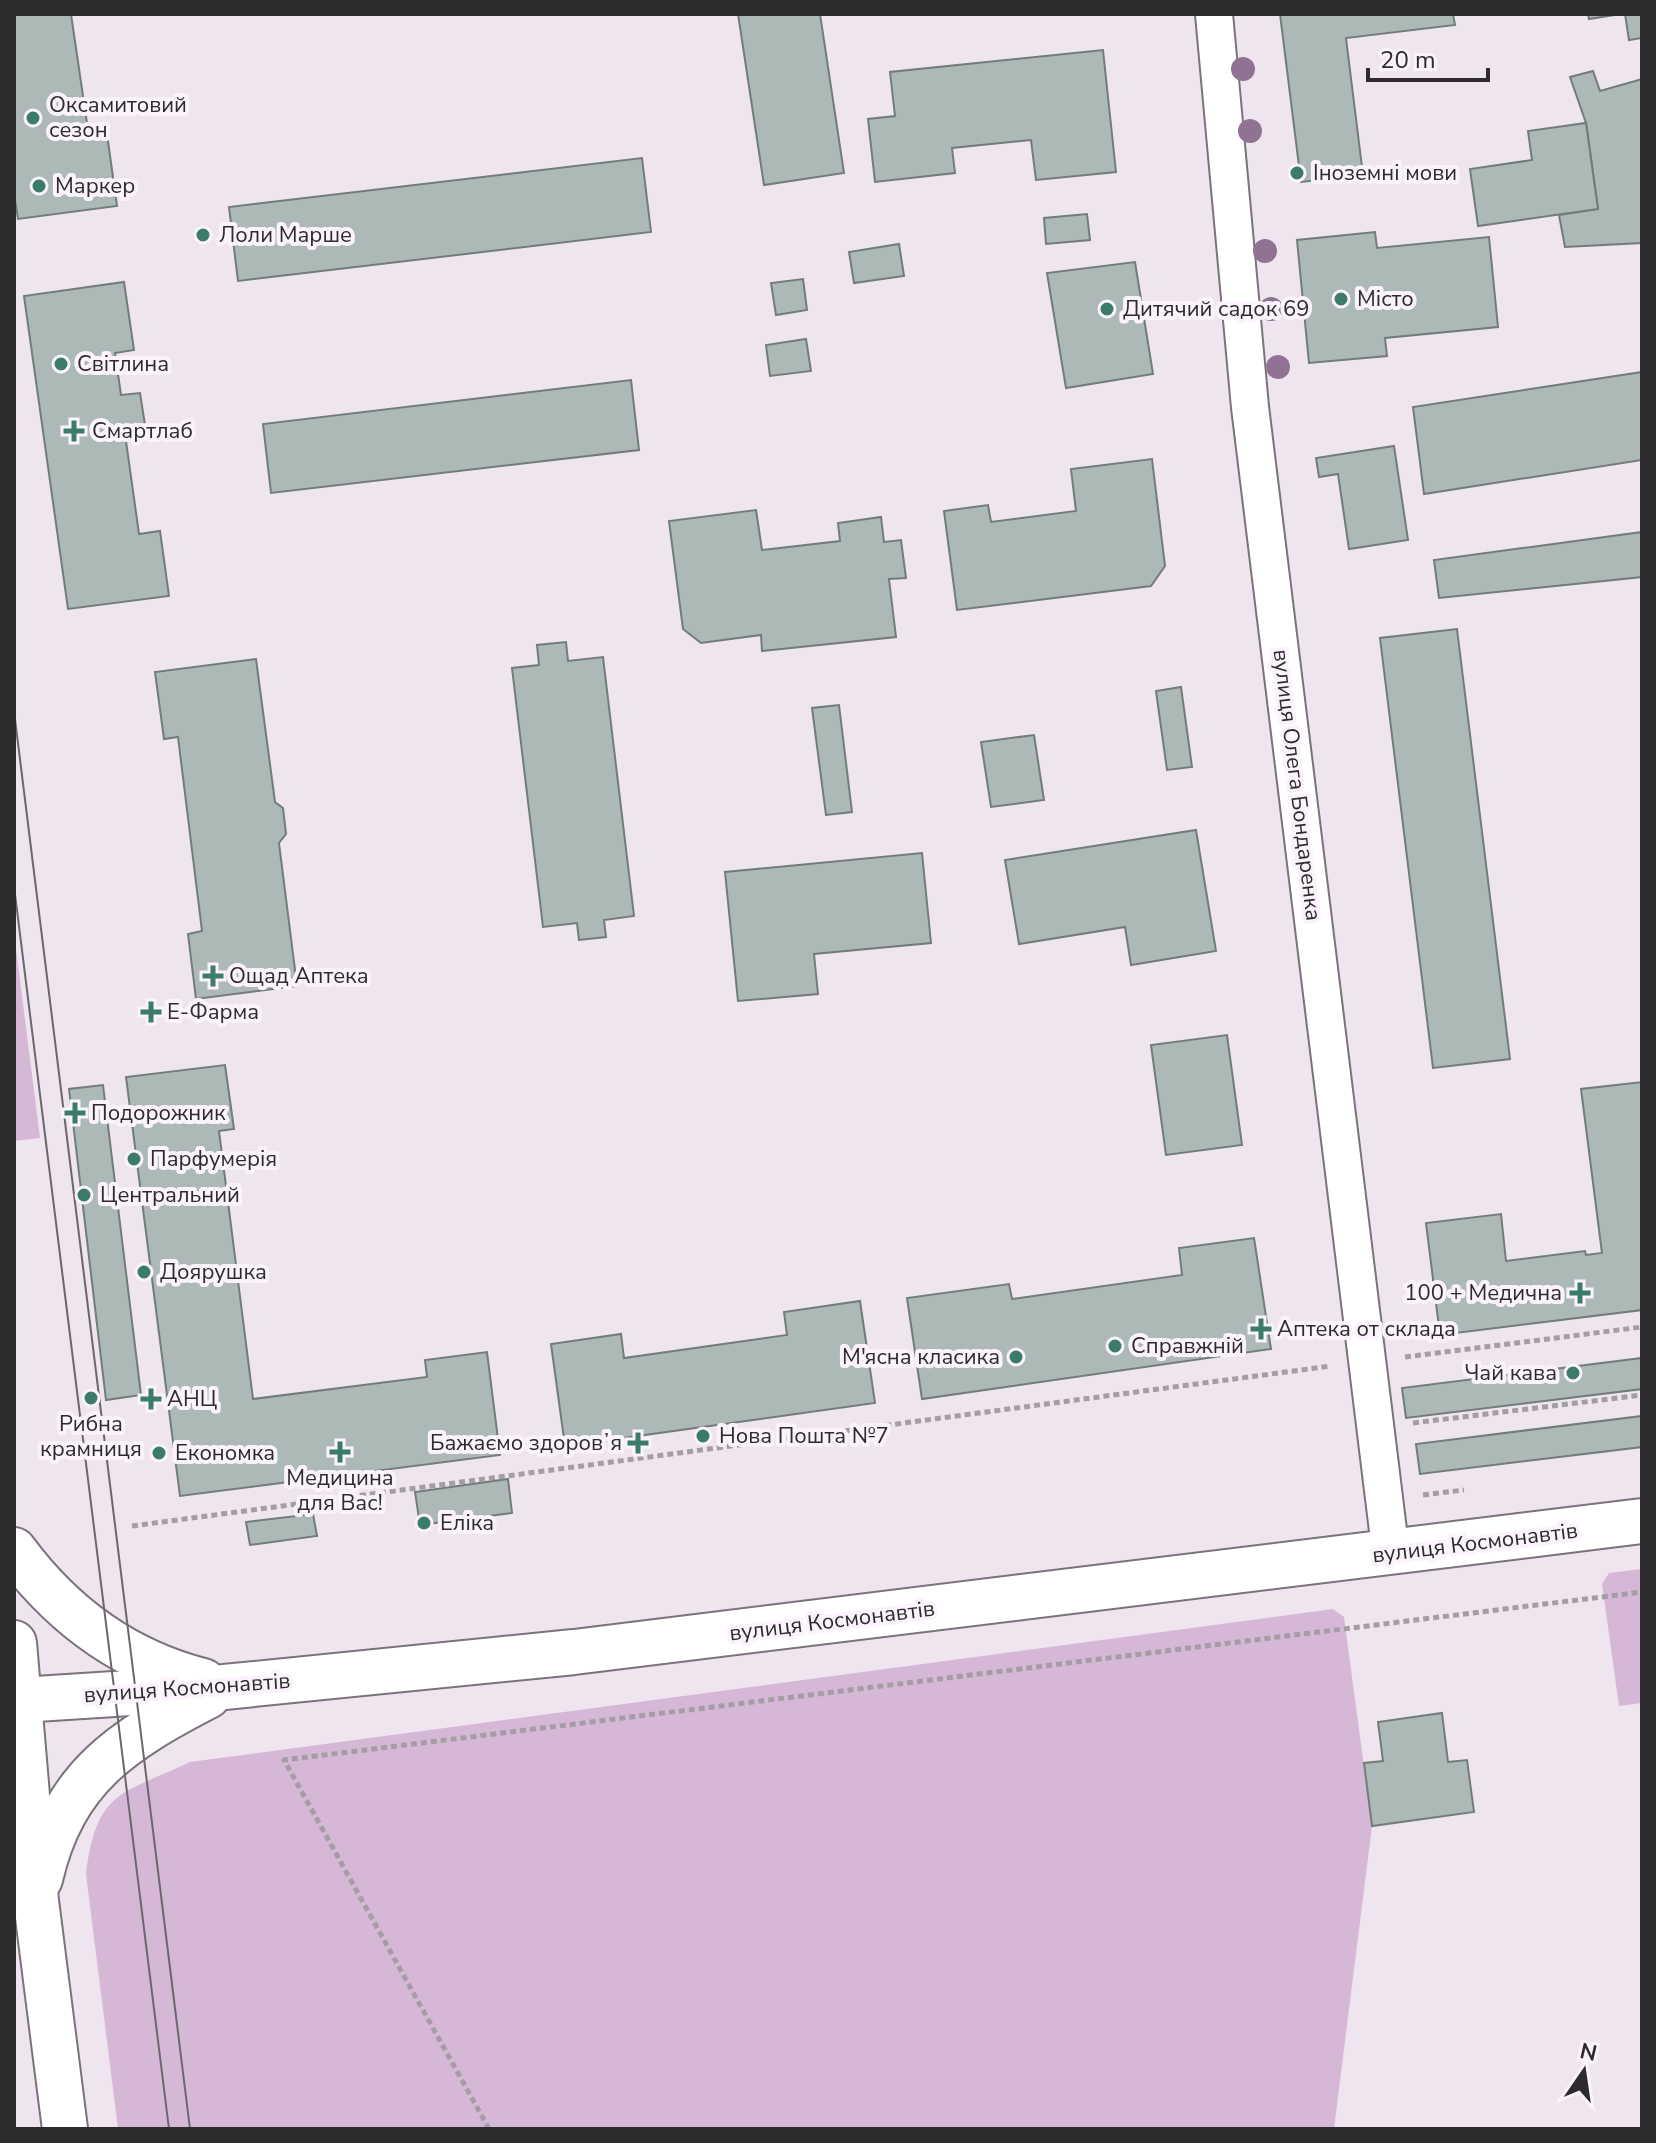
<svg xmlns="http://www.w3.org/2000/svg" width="1656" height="2143" font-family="'Nunito Sans',sans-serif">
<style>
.green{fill:#d5b8d6}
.building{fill:#adb9b6;stroke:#727d7a;stroke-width:2}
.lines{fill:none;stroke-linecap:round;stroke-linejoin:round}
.minor-casing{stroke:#7a737b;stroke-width:40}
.secondary-casing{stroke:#7a737b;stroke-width:48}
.path{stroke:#a49da4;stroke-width:5;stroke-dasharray:6 4;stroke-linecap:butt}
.minor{stroke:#fff;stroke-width:36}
.secondary{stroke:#fff;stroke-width:44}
.tram{stroke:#6c676c;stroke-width:2}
.tree{fill:#907392}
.poi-dot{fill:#3a7b6b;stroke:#fbf3fb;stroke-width:3}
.labels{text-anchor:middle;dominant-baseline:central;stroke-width:8;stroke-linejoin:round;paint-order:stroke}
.poi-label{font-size:22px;fill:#2e2b2e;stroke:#fbf3fb;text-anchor:start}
.street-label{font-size:22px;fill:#2e2b2e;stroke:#fbf3fb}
</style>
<rect width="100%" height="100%" fill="#eee5ee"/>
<g class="green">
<polygon points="14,933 40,1138 14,1141"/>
<polygon points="1642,1569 1642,1703 1619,1706 1602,1584 1609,1573"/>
<path d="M1333,1609L1344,1617L1372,1826L1334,2129H118L86,1874C97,1790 120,1795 190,1762Z"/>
</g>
<g class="building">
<polygon points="14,14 71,14 89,137 107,134 117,206 18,219 14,194"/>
<polygon points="738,14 820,14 844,173 764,185"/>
<polygon points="1280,14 1453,14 1455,25 1346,38 1363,175 1301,182"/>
<polygon points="1588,14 1621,14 1589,19"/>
<polygon points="1625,14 1642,14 1642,38 1629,40"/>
<polygon points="1103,50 1116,172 1036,180 1031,140 952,148 955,173 875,182 868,119 895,116 890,72"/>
<polygon points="1593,71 1600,91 1642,79 1642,243 1565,247 1559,215 1598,209 1586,123 1570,77"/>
<polygon points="1586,123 1598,209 1478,226 1470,169 1532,160 1528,131"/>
<polygon points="642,158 651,232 238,281 229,207"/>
<polygon points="1087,214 1090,240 1046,244 1044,218"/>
<polygon points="1375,232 1377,248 1489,237 1498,327 1385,338 1387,356 1309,363 1297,240"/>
<polygon points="899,244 904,276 854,283 849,252"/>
<polygon points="1135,262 1153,374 1066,388 1047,273"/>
<polygon points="803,279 807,310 776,315 771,283"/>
<polygon points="124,282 134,350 115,353 121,395 140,393 146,431 125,434 139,534 160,531 169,596 68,609 24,296"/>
<polygon points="806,339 811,371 770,376 766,345"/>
<polygon points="1642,372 1642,460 1424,494 1413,407"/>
<polygon points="631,380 639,450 271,493 263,424"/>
<polygon points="1394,446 1408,540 1349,549 1338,474 1319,477 1316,458"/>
<polygon points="1152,459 1165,566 1151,586 957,610 944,511 988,505 991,522 1076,511 1071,469"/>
<polygon points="756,510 762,550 840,541 838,523 881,517 884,542 901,540 906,578 889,579 896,637 762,651 761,635 701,643 683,629 669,521"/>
<polygon points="1642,532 1642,577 1439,598 1434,560"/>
<polygon points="1457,629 1510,1059 1433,1068 1380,638"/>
<polygon points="566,642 568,661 603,657 634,916 604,920 606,937 579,940 577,923 543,927 512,668 539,665 537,645"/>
<polygon points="256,659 275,802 283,808 286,834 279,843 297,986 196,999 188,934 202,931 178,737 164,739 155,672"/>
<polygon points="1181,687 1192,767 1167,770 1156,691"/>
<polygon points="839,705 852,812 826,815 812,708"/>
<polygon points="1034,735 1044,800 991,807 981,742"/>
<polygon points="1196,830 1216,951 1131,965 1125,927 1019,944 1005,860"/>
<polygon points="922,853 931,943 814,954 818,994 738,1001 725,872"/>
<polygon points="1227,1035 1242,1145 1166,1155 1151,1045"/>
<polygon points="225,1065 234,1129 219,1131 253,1399 427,1377 425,1360 487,1352 500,1455 180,1496 126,1077"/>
<polygon points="1642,1082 1642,1310 1440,1335 1426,1223 1501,1214 1506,1261 1585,1251 1586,1255 1602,1253 1581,1089"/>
<polygon points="103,1085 141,1395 106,1400 69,1089"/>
<polygon points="1254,1238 1271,1349 922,1399 907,1298 1009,1284 1012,1299 1182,1275 1179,1248"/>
<polygon points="860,1301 875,1403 565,1446 551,1344 621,1334 624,1358 787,1335 784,1312"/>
<polygon points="1642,1358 1642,1389 1406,1418 1402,1388"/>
<polygon points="1642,1416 1642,1447 1420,1474 1416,1444"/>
<polygon points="508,1479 512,1513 420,1525 415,1492"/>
<polygon points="313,1514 317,1536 250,1545 246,1522"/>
<polygon points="1442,1713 1448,1762 1467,1760 1474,1812 1372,1826 1364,1763 1383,1761 1378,1722"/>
</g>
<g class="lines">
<g class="minor-casing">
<polyline id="minor" points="1214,14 1250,407 1391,1555"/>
</g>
<g class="secondary-casing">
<g id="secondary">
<path d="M14,1550C62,1615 124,1661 203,1681"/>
<polyline points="14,1643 36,1901 65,2129"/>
<polyline points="20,1700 224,1687 574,1652 1642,1521"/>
<path d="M40,1879C63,1777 123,1740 208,1696"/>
</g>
</g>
<g class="path">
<polyline points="1405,1357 1642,1327"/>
<polyline points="1413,1423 1642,1395"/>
<polyline points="1423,1495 1464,1490"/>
<polyline points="132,1526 1331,1366"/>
<polyline points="489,2129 284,1760 1642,1592"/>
</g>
<use href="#minor" class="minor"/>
<use href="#secondary" class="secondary"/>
<g class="tram">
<polyline points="14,711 190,2129"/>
<polyline points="14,886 169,2129"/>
</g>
</g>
<g class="tree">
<circle cx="1243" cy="69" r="12"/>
<circle cx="1250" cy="131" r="12"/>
<circle cx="1265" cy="251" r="12"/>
<circle cx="1271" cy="309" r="12"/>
<circle cx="1278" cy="367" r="12"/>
</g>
<g class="poi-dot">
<circle cx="33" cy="118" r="8"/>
<circle cx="1297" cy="173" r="8"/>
<circle cx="39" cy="186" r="8"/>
<circle cx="203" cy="235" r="8"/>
<circle cx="1341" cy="299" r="8"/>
<circle cx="1107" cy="309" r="8"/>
<circle cx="61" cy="364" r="8"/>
<path d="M70 419h8v8h8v8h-8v8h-8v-8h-8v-8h8z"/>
<path d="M209 964h8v8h8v8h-8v8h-8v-8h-8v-8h8z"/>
<path d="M147 1000h8v8h8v8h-8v8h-8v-8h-8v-8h8z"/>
<path d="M71 1101h8v8h8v8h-8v8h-8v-8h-8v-8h8z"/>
<circle cx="134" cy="1159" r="8"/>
<circle cx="84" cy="1195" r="8"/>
<circle cx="144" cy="1272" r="8"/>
<path d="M1576 1281h8v8h8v8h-8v8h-8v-8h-8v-8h8z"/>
<path d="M1257 1317h8v8h8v8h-8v8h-8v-8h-8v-8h8z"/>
<circle cx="1115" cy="1346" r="8"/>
<circle cx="1016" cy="1357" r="8"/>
<circle cx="1573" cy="1373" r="8"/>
<circle cx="91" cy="1398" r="8"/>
<path d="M147 1387h8v8h8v8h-8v8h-8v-8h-8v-8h8z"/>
<circle cx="703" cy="1436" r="8"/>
<path d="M634 1431h8v8h8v8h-8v8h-8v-8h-8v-8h8z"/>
<path d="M336 1440h8v8h8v8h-8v8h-8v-8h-8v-8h8z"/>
<circle cx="159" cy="1453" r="8"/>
<circle cx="424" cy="1523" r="8"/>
</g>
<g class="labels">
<g class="poi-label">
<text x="49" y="105">Оксамитовий<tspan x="49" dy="25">сезон</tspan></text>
<text x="1313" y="173">Іноземні мови</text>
<text x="55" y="186">Маркер</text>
<text x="219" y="235">Лоли Марше</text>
<text x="1357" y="299">Місто</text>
<text x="1123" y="309">Дитячий садок 69</text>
<text x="77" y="364">Світлина</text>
<text x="92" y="431">Смартлаб</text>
<text x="229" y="976">Ощад Аптека</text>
<text x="167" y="1012">Е-Фарма</text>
<text x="91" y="1113">Подорожник</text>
<text x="150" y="1159">Парфумерія</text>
<text x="100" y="1195">Центральний</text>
<text x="160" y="1272">Доярушка</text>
<text x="1562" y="1293" text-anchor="end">100 + Медична</text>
<text x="1277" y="1329">Аптека от склада</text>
<text x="1131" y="1346">Справжній</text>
<text x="1000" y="1357" text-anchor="end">М'ясна класика</text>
<text x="1557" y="1373" text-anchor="end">Чай кава</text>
<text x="167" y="1399">АНЦ</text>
<text x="91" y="1424" text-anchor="middle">Рибна<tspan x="91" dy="25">крамниця</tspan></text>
<text x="719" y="1436">Нова Пошта №7</text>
<text x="622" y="1443" text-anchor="end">Бажаємо здоровʼя</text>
<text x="175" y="1453">Економка</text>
<text x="340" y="1478" text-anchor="middle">Медицина<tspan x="340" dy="25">для Вас!</tspan></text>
<text x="440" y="1523">Еліка</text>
</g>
<g class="street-label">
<text transform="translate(1297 785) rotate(83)">вулиця Олега Бондаренка</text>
<text transform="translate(1475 1543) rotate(-7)">вулиця Космонавтів</text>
<text transform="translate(832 1621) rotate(-7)">вулиця Космонавтів</text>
<text transform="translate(187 1688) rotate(-4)">вулиця Космонавтів</text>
</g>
</g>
<rect width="1656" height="2143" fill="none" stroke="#2e2b2e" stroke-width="32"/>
<g transform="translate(1584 2071) rotate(13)" stroke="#fbf3fb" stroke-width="6" paint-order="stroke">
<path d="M0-6L14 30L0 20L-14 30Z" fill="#2e2b2e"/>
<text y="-12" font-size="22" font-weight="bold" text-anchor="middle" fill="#2e2b2e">N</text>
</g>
<path d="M1368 68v12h120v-12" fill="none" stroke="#2e2b2e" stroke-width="4"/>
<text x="1380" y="68" font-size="24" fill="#2e2b2e" stroke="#fbf3fb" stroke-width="6" paint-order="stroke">20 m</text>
</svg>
